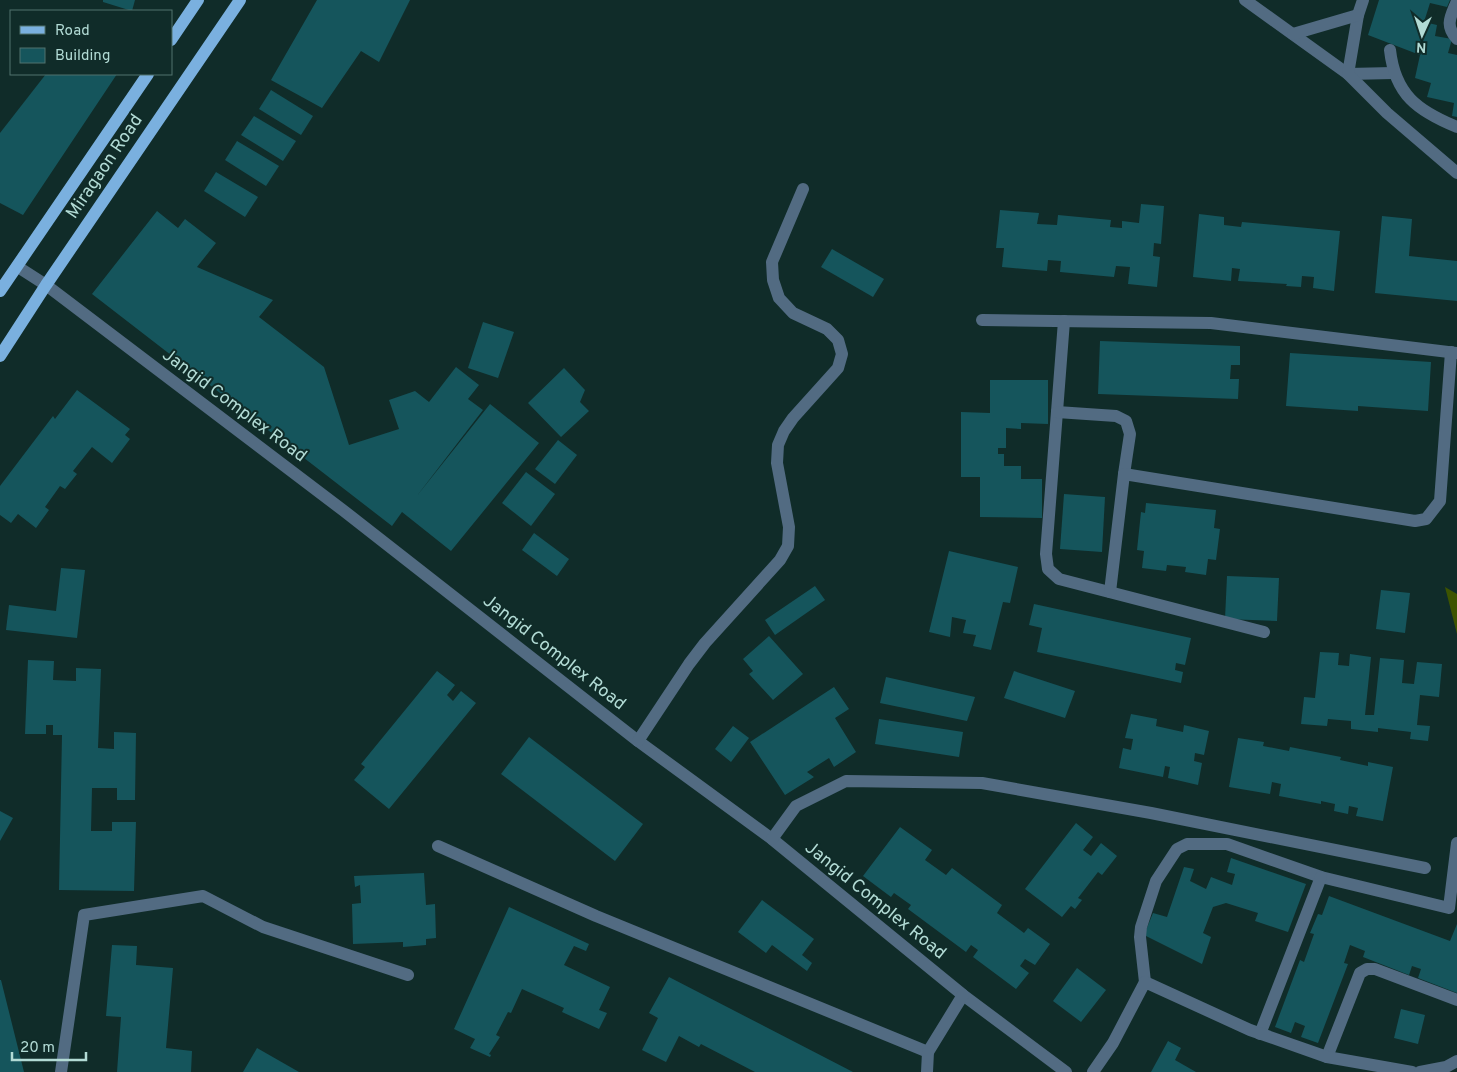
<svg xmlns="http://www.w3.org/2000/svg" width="1457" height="1072" font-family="Overpass,sans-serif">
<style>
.green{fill:#3d5400}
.building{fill:#15555c}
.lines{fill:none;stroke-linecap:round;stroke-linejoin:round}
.minor{stroke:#526b82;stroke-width:12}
.major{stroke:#7ab0df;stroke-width:12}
.labels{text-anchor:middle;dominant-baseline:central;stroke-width:4;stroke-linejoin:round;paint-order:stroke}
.street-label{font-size:18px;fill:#b2dbd5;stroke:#102c29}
</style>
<rect width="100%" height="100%" fill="#102c29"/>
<polygon class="green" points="1445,587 1457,594 1457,634"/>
<g class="building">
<polygon points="103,0 135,0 132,11 103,2"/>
<polygon points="317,0 410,0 379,62 361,51 322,108 271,80"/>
<polygon points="1379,0 1450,0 1447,7 1430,3 1424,22 1437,25 1435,36 1452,39 1448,53 1457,55 1457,117 1452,116 1454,103 1427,97 1431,83 1415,78 1420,55 1368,35"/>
<polygon points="46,74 117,74 23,215 0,203 0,133"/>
<polygon points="271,90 313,116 301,135 259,109"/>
<polygon points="254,116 296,141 283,161 241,135"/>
<polygon points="237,141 279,166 266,186 225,160"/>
<polygon points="216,172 258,197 245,217 204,191"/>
<polygon points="1141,204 1164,206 1161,244 1154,243 1153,256 1160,257 1157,287 1128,284 1130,267 1116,266 1114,277 1060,272 1061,261 1048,260 1047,271 1002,267 1004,248 996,248 1000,210 1039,213 1037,224 1057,225 1058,215 1111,220 1110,227 1122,228 1122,221 1139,223"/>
<polygon points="157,211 178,228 185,219 216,243 197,267 273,300 259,317 324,367 349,445 399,429 389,400 415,391 429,402 456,367 479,385 468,399 483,410 416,497 490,404 539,443 451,551 402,512 392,526 92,294"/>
<polygon points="1199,214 1224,217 1224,225 1241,227 1242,222 1340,231 1334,291 1313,288 1314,277 1302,276 1301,287 1286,286 1287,284 1238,281 1240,269 1232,268 1231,281 1193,277"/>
<polygon points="1382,216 1412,219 1409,256 1457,261 1457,301 1375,293"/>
<polygon points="832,249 884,279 873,297 821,267"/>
<polygon points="483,322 514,332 498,378 468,368"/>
<polygon points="1100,341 1240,346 1240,365 1231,365 1230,379 1239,379 1238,399 1098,394"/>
<polygon points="1290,353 1431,362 1428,411 1358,406 1358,411 1286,406"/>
<polygon points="564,368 585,390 580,402 589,411 561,437 528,403"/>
<polygon points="990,380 1048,380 1048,424 1021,423 1021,429 1006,428 1006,448 998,448 998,454 1004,454 1004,466 1021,466 1021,479 1042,479 1042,518 980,517 980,477 961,477 961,412 990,413"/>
<polygon points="77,390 130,429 125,435 130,439 112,463 92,447 73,471 77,474 65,489 60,486 45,507 49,510 36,528 18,514 11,523 0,515 0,486 53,416 55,419"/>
<polygon points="558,440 577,455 555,484 535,469"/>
<polygon points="526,472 555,494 531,526 502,503"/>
<polygon points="1064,494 1105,497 1102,552 1060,549"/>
<polygon points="1146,503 1216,510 1214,528 1220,529 1216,560 1208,559 1206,575 1185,572 1186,567 1167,565 1166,571 1142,568 1144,551 1137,550 1141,512 1145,513"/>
<polygon points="534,533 569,559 557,576 522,550"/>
<polygon points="949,551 1018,567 1010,603 1003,602 991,650 973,646 976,635 963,633 966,620 952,617 950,637 929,632"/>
<polygon points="61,568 85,570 77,638 6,630 9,605 56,611"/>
<polygon points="1227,576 1279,578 1277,621 1225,619"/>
<polygon points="815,586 825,600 775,635 765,620"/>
<polygon points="1381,590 1410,593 1405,633 1376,629"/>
<polygon points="1034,604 1191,638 1185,665 1176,663 1175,670 1183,672 1181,683 1037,652 1042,628 1029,625"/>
<polygon points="769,636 803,674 773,700 749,674 753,671 743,659"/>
<polygon points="1320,652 1339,653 1338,665 1349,666 1350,654 1371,657 1365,715 1374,715 1380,658 1404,660 1402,683 1414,684 1417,662 1442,664 1439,697 1420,695 1417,725 1430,726 1428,741 1410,739 1411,732 1378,728 1378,732 1351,729 1351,721 1328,719 1327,726 1301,724 1304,697 1315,698"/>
<polygon points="28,660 54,661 53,680 76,681 76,668 101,669 98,748 114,749 114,732 136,733 135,800 117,800 117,788 92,788 91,831 112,831 112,822 136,822 134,891 59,890 62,735 53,735 53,725 46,725 46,734 25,734"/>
<polygon points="437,671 455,685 447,695 453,701 461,691 476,703 389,809 354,780 365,767 361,764"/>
<polygon points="1014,671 1075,691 1065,718 1004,698"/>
<polygon points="886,677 975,697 967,721 880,703"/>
<polygon points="834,687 849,709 835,718 856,752 834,767 829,758 807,772 814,777 785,795 750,742"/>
<polygon points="1131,714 1157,719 1156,726 1183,732 1184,725 1209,731 1204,755 1195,753 1194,761 1202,763 1198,785 1168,778 1170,767 1165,766 1163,777 1119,768 1123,748 1131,750 1133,739 1125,738"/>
<polygon points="879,719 963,732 959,757 875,744"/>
<polygon points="733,726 749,738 731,762 715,749"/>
<polygon points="529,737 643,824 615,861 501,774"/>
<polygon points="1238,738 1264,742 1263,746 1289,751 1290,747 1341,757 1340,760 1368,766 1368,762 1393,767 1383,821 1356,816 1358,808 1349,806 1348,814 1334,811 1335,804 1321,801 1321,804 1279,796 1281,784 1272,782 1270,794 1229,787"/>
<polygon points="0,811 13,818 0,841"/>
<polygon points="1076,823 1093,837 1083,850 1091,856 1101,843 1117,856 1102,875 1098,872 1078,898 1082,900 1075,909 1071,906 1062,917 1025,889"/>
<polygon points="900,827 932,850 925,860 946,875 952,868 1002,905 997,913 1024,933 1028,928 1050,944 1035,965 1025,959 1020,966 1029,973 1016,989 973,957 978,950 971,945 966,952 908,909 911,905 894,893 891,897 863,876"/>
<polygon points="1231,858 1306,884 1288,932 1255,921 1258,913 1226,903 1213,907 1203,933 1211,937 1202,964 1144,935 1153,913 1167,917 1184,867 1194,869 1190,881 1206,889 1211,877 1232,885 1235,874 1227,872"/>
<polygon points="424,873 426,905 435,904 436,938 426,939 426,945 403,947 403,942 353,944 352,904 361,903 360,885 355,887 354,876"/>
<polygon points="1329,896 1450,941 1457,924 1457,993 1418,978 1421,969 1412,966 1409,975 1363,957 1365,951 1350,945 1344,963 1348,964 1318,1043 1301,1037 1305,1026 1295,1022 1291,1033 1275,1027 1300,960 1304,962 1314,934 1310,933 1318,914 1322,915"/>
<polygon points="762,900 814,939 802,955 812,963 807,971 772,945 766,953 738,932"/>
<polygon points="509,907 589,944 586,951 574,946 564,965 610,987 599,1010 607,1013 599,1029 562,1012 564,1008 522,989 511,1013 508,1012 496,1035 500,1037 489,1054 491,1055 490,1057 470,1048 475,1039 454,1029"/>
<polygon points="112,945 137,946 136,965 173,968 166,1048 192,1051 191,1072 117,1072 121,1017 106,1016"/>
<polygon points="1077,968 1106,990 1081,1022 1053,1001"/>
<polygon points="669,977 853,1072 755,1072 701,1044 699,1047 679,1036 666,1062 642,1050 658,1018 649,1013"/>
<polygon points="0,980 1,980 24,1072 0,1072"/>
<polygon points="1401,1009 1425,1015 1418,1044 1394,1038"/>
<polygon points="1168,1041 1181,1048 1175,1060 1196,1072 1151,1072"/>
<polygon points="257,1048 299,1072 243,1072"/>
</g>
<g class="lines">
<g class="minor">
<polyline points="1245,0 1348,74 1393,73"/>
<polyline points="1363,0 1358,15 1348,74 1387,113 1457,173"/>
<path d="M1457,1C1451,16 1444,25 1457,39"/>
<polyline points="1293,34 1358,15"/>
<path d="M1390,50C1395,95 1418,111 1457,127"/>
<polyline points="18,267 46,285 344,511 638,741 772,839 963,995 1066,1072"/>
<polyline points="982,320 1211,323 1457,353"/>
<polyline points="1064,321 1046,554 1048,569 1059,579 1264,632"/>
<polyline points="1057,412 1116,416 1126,421 1130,434 1124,474"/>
<polyline points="1110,592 1124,474 1415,521 1426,519 1440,501 1451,352"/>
<polyline points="638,741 689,664 705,643 780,560 788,546 789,527 777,463 778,445 784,431 793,418 838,368 842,354 838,340 827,329 793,313 779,298 773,280 772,262 803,189"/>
<polyline points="772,839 796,806 846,781 982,783 1151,813 1425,868"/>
<polyline points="438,846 596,916 928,1052"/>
<polyline points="1145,982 1140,937 1141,927 1156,881 1177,849 1187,844 1227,844 1321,877 1449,908 1457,843"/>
<polyline points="1260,1034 1321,877"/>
<polyline points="1327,1057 1360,973 1367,969 1375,969 1457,1000"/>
<polyline points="61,1072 84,915 203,896 263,927 408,975"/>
<polyline points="927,1072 928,1052 963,995"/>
<polyline points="1093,1072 1113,1043 1145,982 1250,1030 1327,1057 1412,1072"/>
<polyline points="1420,1072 1446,1067 1457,1061"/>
</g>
<g class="major">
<polyline points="171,40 198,0"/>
<polyline points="0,291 148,74"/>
<polyline points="0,356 46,285 240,0"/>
</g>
</g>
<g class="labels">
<g class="street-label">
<text transform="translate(105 167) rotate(-56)">Miragaon Road</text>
<text transform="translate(234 406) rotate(37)">Jangid Complex Road</text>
<text transform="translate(554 653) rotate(38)">Jangid Complex Road</text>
<text transform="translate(875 901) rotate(39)">Jangid Complex Road</text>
</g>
</g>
<rect x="10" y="10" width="162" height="65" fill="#102c29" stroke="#51726e"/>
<rect x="20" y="26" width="25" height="8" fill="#7ab0df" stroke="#51726e"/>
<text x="55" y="35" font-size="15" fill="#b2dbd5">Road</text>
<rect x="20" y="48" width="25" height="15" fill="#15555c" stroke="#51726e"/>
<text x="55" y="60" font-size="15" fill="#b2dbd5">Building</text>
<g transform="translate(1422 35) rotate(183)" stroke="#102c29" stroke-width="4" paint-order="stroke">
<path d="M0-4L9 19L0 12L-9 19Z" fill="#b2dbd5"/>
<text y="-8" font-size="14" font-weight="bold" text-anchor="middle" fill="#b2dbd5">N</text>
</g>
<path d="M12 1052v8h74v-8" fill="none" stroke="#b2dbd5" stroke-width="2.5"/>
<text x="20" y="1052" font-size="15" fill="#b2dbd5" stroke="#102c29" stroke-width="4" paint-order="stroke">20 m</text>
</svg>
